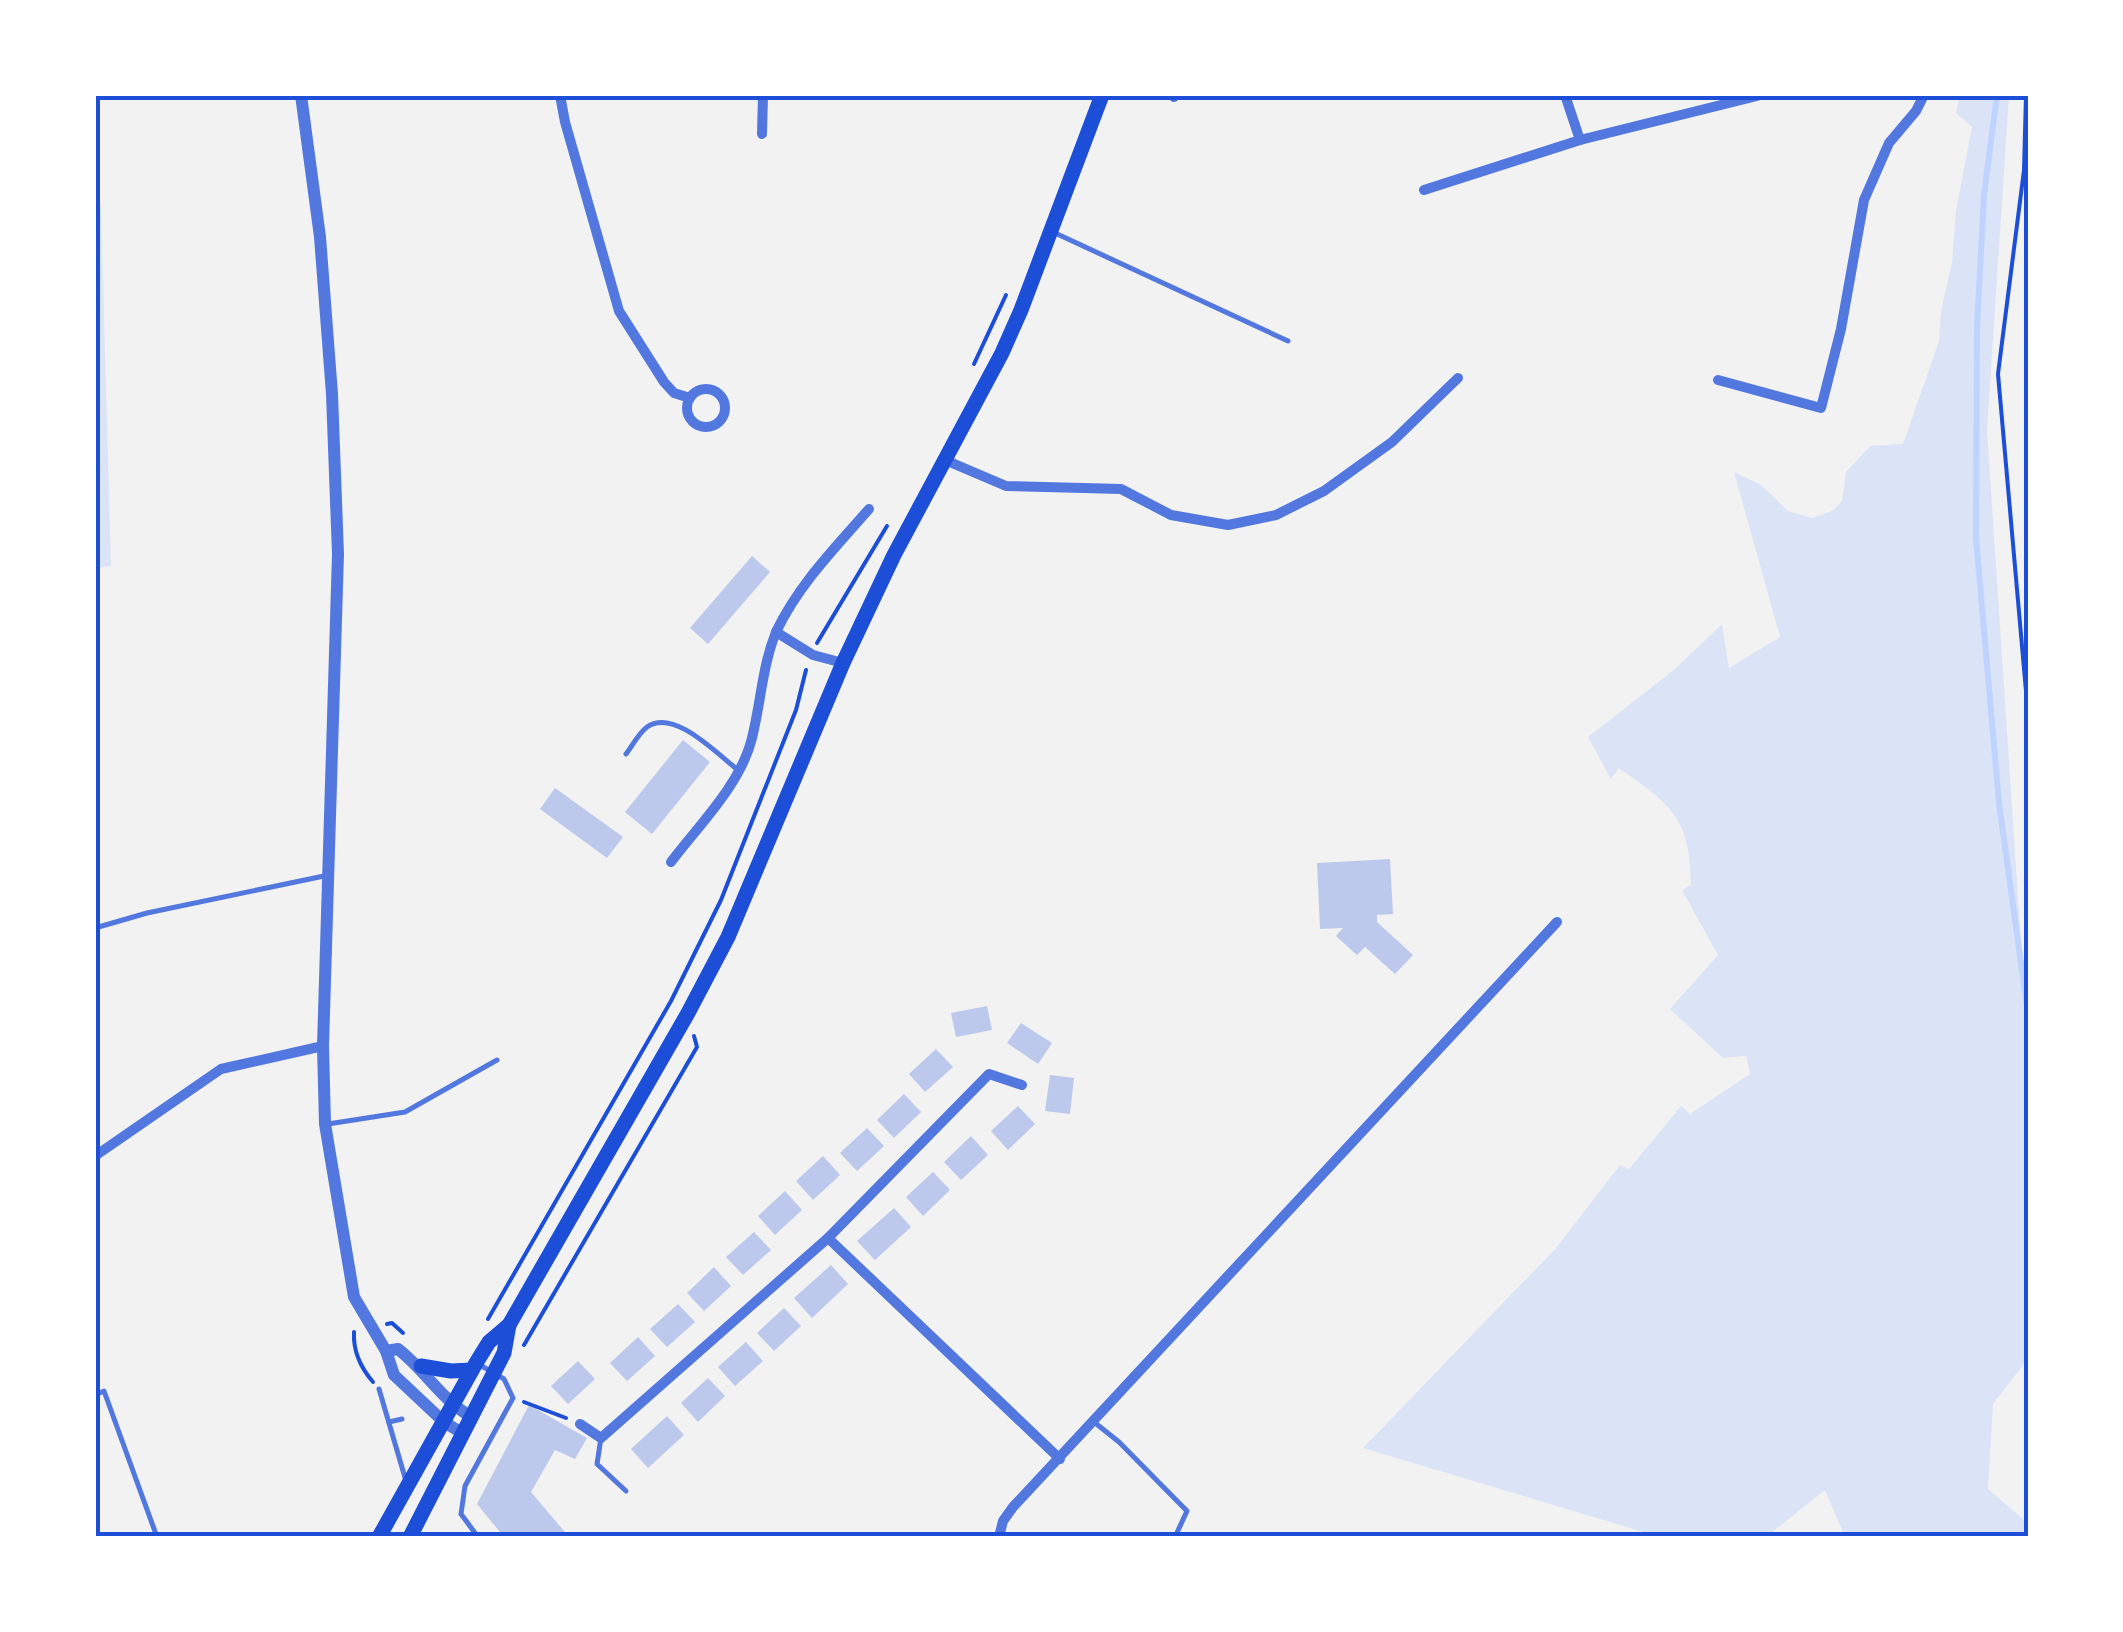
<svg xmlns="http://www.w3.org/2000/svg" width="2123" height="1632" font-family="Roboto,sans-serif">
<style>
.green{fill:#dbe4f7}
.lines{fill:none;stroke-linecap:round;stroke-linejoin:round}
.stream{stroke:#bfd3fe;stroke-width:6}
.building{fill:#bdc9ec}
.path{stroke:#1d4ed8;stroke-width:4}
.service{stroke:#5277de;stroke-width:5}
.minor{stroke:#5277de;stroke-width:10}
.tertiary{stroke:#5277de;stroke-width:12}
.primary{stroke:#1d4ed8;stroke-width:15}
.neatline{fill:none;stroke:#1d4ed8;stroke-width:4}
</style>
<rect width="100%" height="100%" fill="#f2f2f2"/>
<g class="green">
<path d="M1960,95H2009L1987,431L2028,1047V1359L1993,1404L1988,1489L2028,1523V1537H1845L1825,1490L1766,1537H1660L1363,1448L1556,1248L1620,1165L1629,1169L1681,1106L1690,1114L1750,1074L1746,1056L1723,1058L1670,1009L1718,955L1682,890L1691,885C1690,817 1671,805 1619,768L1611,779L1588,737L1675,669L1722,624L1729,668L1780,637L1734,472L1761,485L1788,511L1812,518L1832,511L1842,501L1846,472L1870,446L1903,444L1939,341L1941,311L1952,262L1956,210L1972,127L1956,113Z"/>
<polygon points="95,204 101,205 111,566 95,568"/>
</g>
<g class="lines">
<polyline class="stream" points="1997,95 1984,195 1977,327 1976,538 1999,803 2028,1014"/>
</g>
<g class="building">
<polygon points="752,556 770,572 708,644 690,628"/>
<polygon points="683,740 710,762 652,834 625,812"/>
<polygon points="555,788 623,837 607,858 540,809"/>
<polygon points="1390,859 1393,914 1377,915 1377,922 1413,955 1395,974 1365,947 1357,955 1336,936 1343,928 1320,929 1317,863"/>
<polygon points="987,1006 992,1030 956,1037 951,1013"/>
<polygon points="1021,1023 1052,1043 1038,1064 1007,1043"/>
<polygon points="936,1049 953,1067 925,1092 909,1074"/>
<polygon points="1050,1075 1074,1078 1070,1114 1045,1111"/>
<polygon points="904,1094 921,1112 894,1138 877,1120"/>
<polygon points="1018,1106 1035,1124 1008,1150 991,1131"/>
<polygon points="867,1128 884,1146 857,1171 840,1153"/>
<polygon points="971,1136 988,1155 961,1180 944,1162"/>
<polygon points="823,1156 840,1175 813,1200 796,1181"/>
<polygon points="933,1172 950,1190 923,1216 906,1197"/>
<polygon points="785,1191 802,1210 775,1235 758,1216"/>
<polygon points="894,1208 911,1227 875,1260 857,1241"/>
<polygon points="754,1232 771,1250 743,1275 726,1257"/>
<polygon points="831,1265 848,1284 812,1318 794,1298"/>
<polygon points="714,1267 731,1286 704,1311 687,1293"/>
<polygon points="678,1304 695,1322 667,1347 650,1329"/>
<polygon points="784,1308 801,1326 774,1351 757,1333"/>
<polygon points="638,1337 655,1356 627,1381 610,1363"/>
<polygon points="746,1342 763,1361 735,1386 718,1367"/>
<polygon points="578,1361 595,1379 568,1404 551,1386"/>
<polygon points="708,1378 725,1396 698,1422 681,1403"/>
<polygon points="529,1405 587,1438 575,1459 555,1450 531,1492 569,1537 504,1537 477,1504"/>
<polygon points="667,1416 684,1435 648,1468 631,1449"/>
</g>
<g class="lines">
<g class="path">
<polyline points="2026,95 2024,170 1998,374 2028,714"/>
<polyline points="974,364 1006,295"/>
<polyline points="817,643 887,526"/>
<polyline points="488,1319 671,1001 721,900 796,710 806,670"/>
<polyline points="387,1324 392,1323 403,1333"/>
<path d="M354,1332C353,1350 361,1368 373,1382"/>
<polyline points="524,1345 697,1047 694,1036"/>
<polyline points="524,1402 566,1418"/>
</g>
<g class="service">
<polyline points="1055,233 1288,341"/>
<path d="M626,754C632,746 639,733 647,727C674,708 717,754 738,770"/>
<polyline points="95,928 147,913 324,876"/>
<polyline points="328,1124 405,1112 497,1060"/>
<polyline points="379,1389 406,1481"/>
<polyline points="95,1395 104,1391 157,1537"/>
<polyline points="389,1422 402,1419"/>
<polyline points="1094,1422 1119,1442 1187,1511 1175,1537"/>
<polyline points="601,1438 597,1464 626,1491"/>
<polyline points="478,1537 461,1514 465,1486 513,1398 504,1379 480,1365"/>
</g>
<g class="minor">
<polyline points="560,95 565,122 619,311 664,382 674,393 690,398"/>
<polyline points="1174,97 1175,95"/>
<polyline points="762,134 763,95"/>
<polyline points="1580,140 1757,96"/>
<polyline points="1424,190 1580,140 1565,95"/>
<polyline points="1718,380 1821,408 1841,329 1864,200 1889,143 1916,111 1924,95"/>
<circle cx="706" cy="408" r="19"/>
<polyline points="945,460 1006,486 1121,489 1171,515 1228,525 1276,515 1324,491 1392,442 1458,378"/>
<path d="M776,632C799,584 835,548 869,509"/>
<path d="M671,862C699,825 741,784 752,738C761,702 762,667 776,632L813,655L843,663"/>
<polyline points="95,1156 221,1069 323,1046"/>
<polyline points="828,1238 1060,1459"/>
<polyline points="580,1424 601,1438 828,1238 989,1074 1022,1085"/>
<polyline points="999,1537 1003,1521 1013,1507 1557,922"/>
</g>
<g class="tertiary">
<polyline points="301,95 320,237 332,394 338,554 323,1046 325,1124 354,1297 386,1351 394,1375 444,1422 462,1433"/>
<path d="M386,1351L398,1349C425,1370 441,1399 470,1416"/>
</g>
<g class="primary">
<polyline points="421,1366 451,1371 472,1370"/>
<polyline points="379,1537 476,1363 489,1342 509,1325 688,1013 728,937 843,663 894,555 1002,353 1021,310 1102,95"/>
<polyline points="410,1537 504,1353 509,1325"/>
</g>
</g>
<rect width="2123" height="1632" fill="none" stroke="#ffffff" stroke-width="195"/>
<rect x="98" y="98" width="1928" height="1436" class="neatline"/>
</svg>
